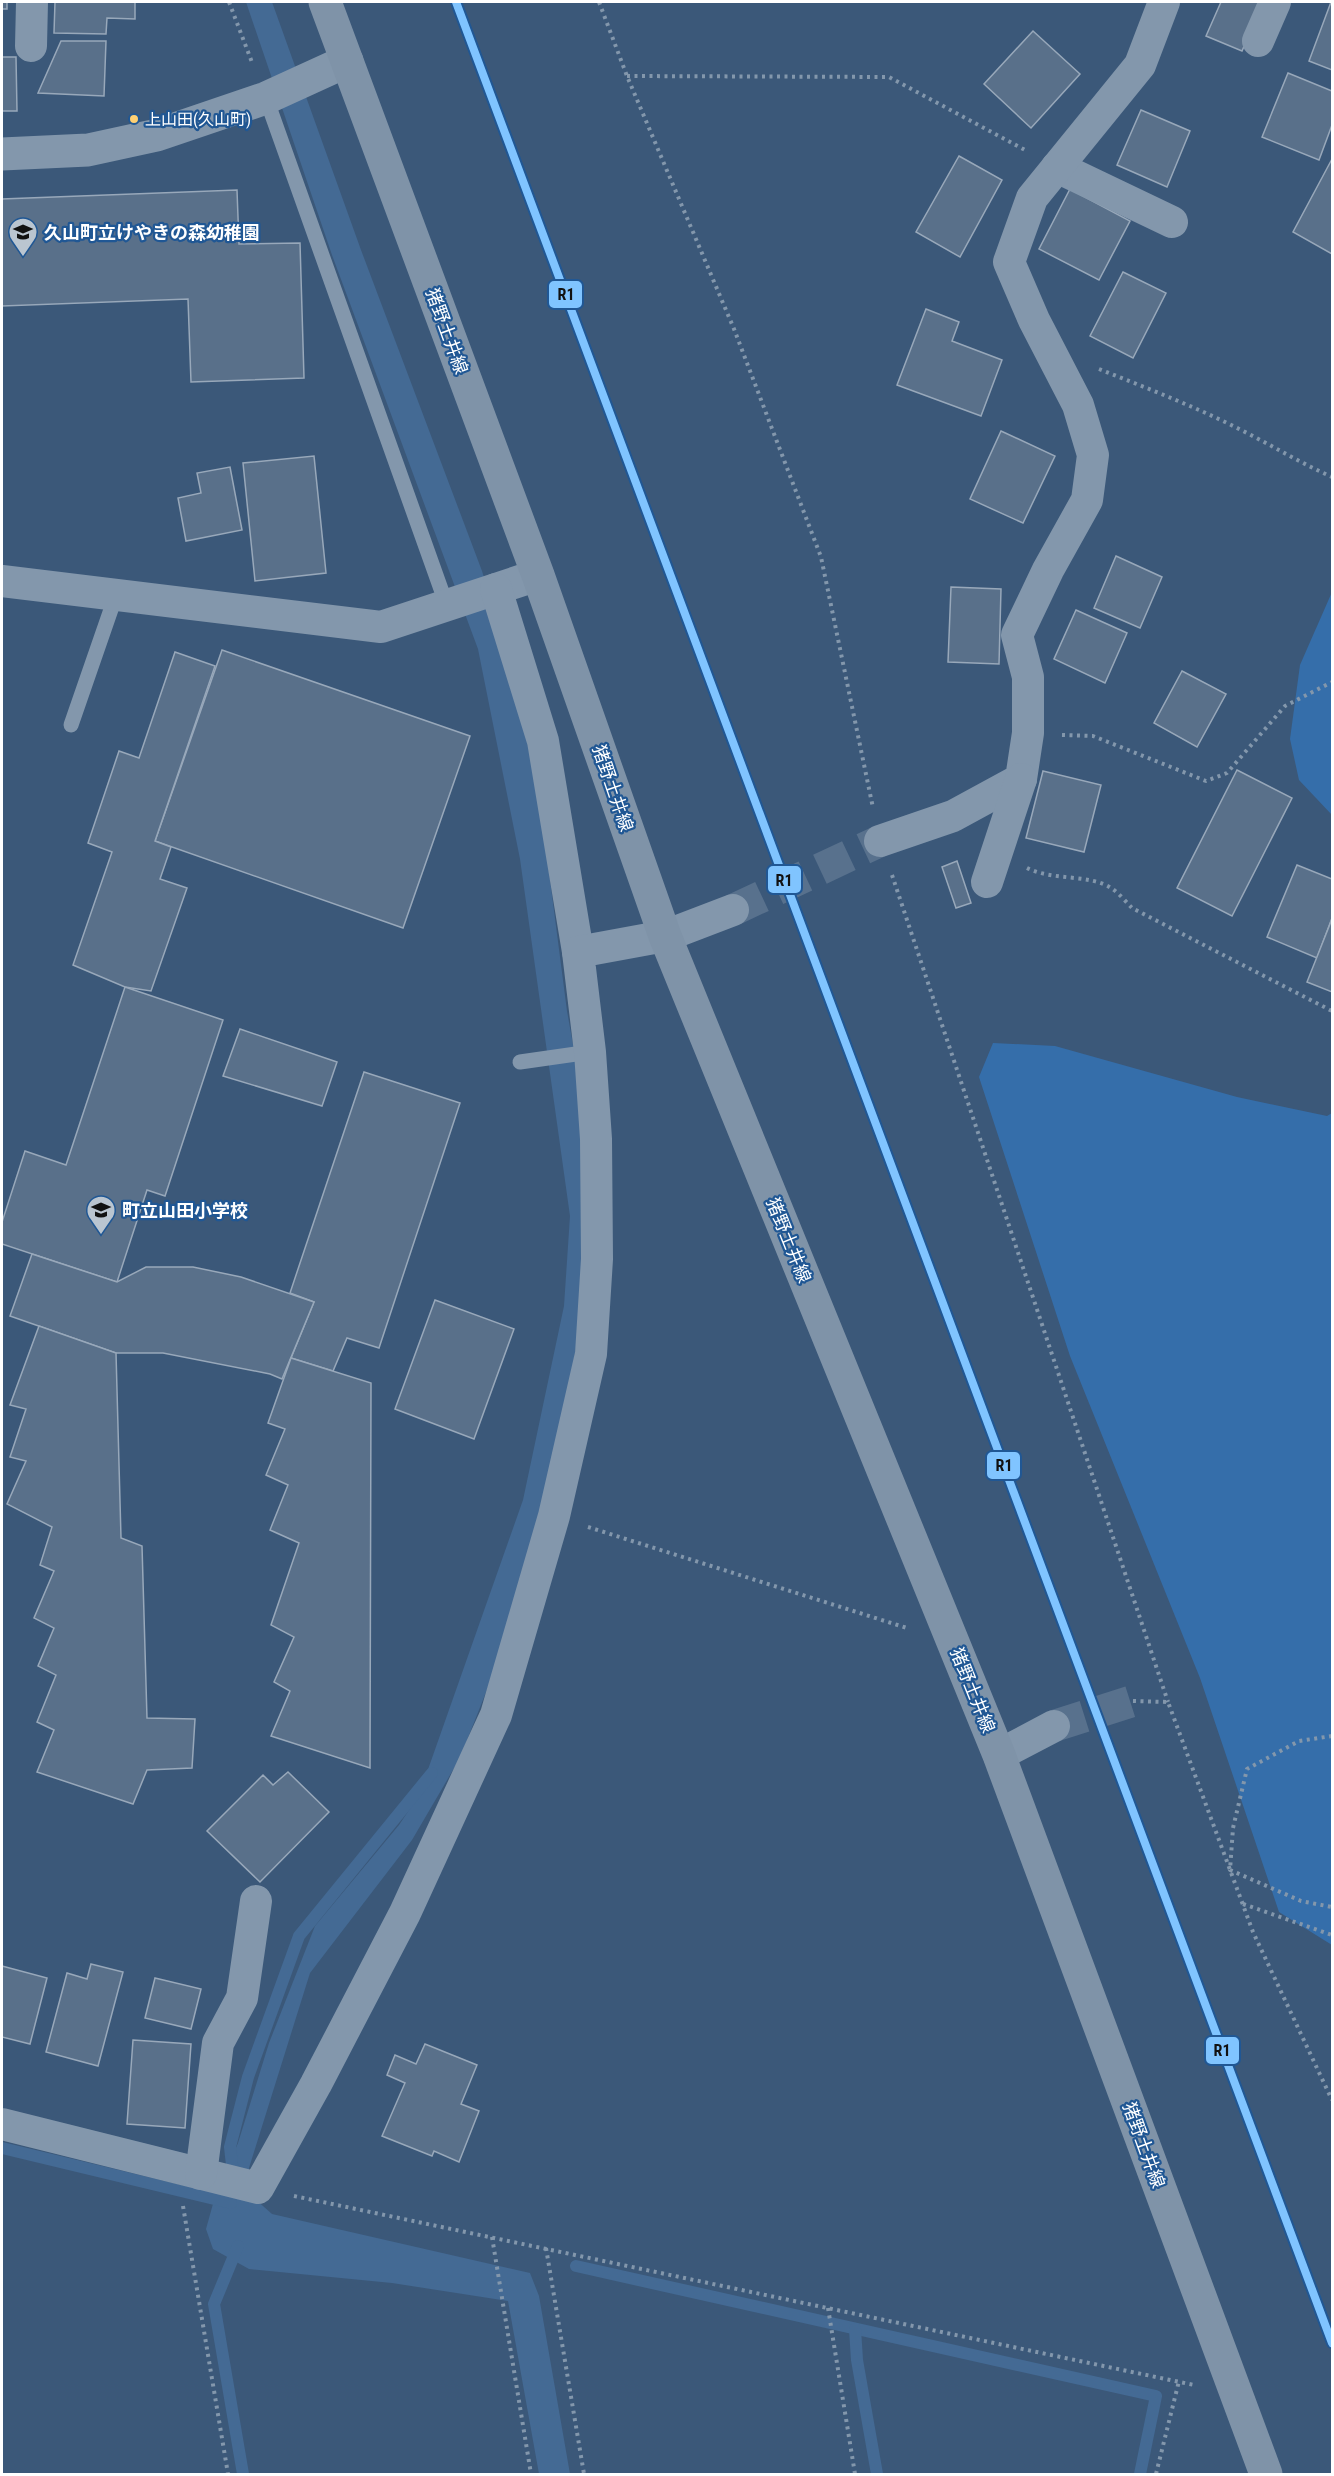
<svg xmlns="http://www.w3.org/2000/svg" width="1334" height="2476" font-family="'Roboto Condensed','Noto Sans JP',sans-serif">
<style>
.grass{fill:#356eaa}
.water{fill:#446a94}
.lines{fill:none;stroke-linecap:round;stroke-linejoin:round}
.stream{stroke:#446a94;stroke-width:12}
.building{fill:#59708a;stroke:#98a8ba;stroke-width:1.5}
.minor-tunnel{stroke:#58718d;stroke-width:32;stroke-dasharray:32 16;stroke-linecap:butt}
.path{stroke:#8397ac;stroke-width:4;stroke-dasharray:3 4.5;stroke-linecap:butt}
.service{stroke:#8397ac;stroke-width:15}
.minor{stroke:#8397ac;stroke-width:32}
.tertiary{stroke:#8397ac;stroke-width:33}
.secondary{stroke:#7f93a8;stroke-width:33}
.rail-1-casing{stroke:#205794;stroke-width:12}
.rail-1{stroke:#80c4ff;stroke-width:8}
.bus-dot{fill:#fed073;stroke:#205794;stroke-width:2}
.labels{text-anchor:middle;dominant-baseline:central;stroke-width:4.5;stroke-linejoin:round;paint-order:stroke}
.bus-label{font-size:16px;fill:#fff;stroke:#205794;text-anchor:start}
.poi-label{font-size:18px;font-weight:bold;fill:#fff;stroke:#205794;text-anchor:start}
.street-label{font-size:18px;fill:#fff;stroke:#205794}
.line-badge{stroke:#205794;stroke-width:2}
.pale-badge-label{font-size:16px;text-anchor:middle;font-weight:bold;fill:#111}
</style>
<rect width="100%" height="100%" fill="#3b5879"/>
<g class="grass">
<polygon points="1332,592 1332,815 1299,780 1290,739 1300,665"/>
<polygon points="993,1043 1055,1046 1237,1097 1327,1116 1332,1113 1332,1945 1279,1912 1200,1678 1070,1356 979,1077"/>
</g>
<polygon class="water" points="246,2 272,2 361,250 482,571 530,725 567,1011 585,1111 586,1293 556,1457 516,1616 460,1758 412,1840 310,1973 249,2168 253,2197 272,2214 530,2273 539,2296 570,2474 539,2474 508,2301 392,2283 249,2269 213,2249 206,2229 216,2193 238,2143 269,2043 315,1926 399,1825 419,1795 523,1500 564,1306 570,1216 520,859 478,649 332,255"/>
<g class="lines">
<g class="stream">
<polyline points="2,2148 231,2203"/>
<polyline points="233,2174 230,2147 248,2077 299,1936 432,1773"/>
<polyline points="238,2246 214,2304 243,2474"/>
<polyline points="576,2266 1156,2396 1140,2474"/>
<polyline points="855,2329 857,2360 877,2474"/>
</g>
</g>
<g class="building">
<rect x="2" y="2" width="5" height="7"/>
<polygon points="55,2 135,2 135,19 107,18 106,34 54,33"/>
<polygon points="1221,2 1263,2 1242,51 1206,36"/>
<polygon points="1331,2 1332,2 1332,70 1309,61"/>
<polygon points="1033,31 1080,74 1031,128 984,84"/>
<polygon points="61,41 106,41 104,96 38,93"/>
<polygon points="2,57 16,57 17,111 2,111"/>
<polygon points="1288,73 1332,91 1332,125 1319,160 1262,137"/>
<polygon points="1141,110 1190,131 1167,187 1117,165"/>
<polygon points="959,156 1002,180 960,257 916,232"/>
<polygon points="1332,159 1332,254 1293,232"/>
<polygon points="1070,189 1130,221 1099,280 1039,249"/>
<polygon points="237,190 239,244 300,243 304,378 191,382 188,299 2,306 2,199"/>
<polygon points="1123,272 1166,293 1133,358 1090,336"/>
<polygon points="926,309 959,322 952,341 1002,360 981,416 897,385"/>
<polygon points="1001,431 1055,456 1023,523 970,499"/>
<polygon points="314,456 326,573 255,581 243,463"/>
<polygon points="230,467 242,530 186,541 178,498 201,493 197,473"/>
<polygon points="1116,556 1162,577 1140,628 1094,608"/>
<polygon points="951,587 1001,589 999,664 948,662"/>
<polygon points="1076,610 1127,633 1105,683 1054,659"/>
<polygon points="222,650 470,736 403,928 155,841"/>
<polygon points="175,652 215,666 155,841 171,847 160,879 187,888 151,991 125,987 73,965 112,852 88,843 119,751 139,758"/>
<polygon points="1182,671 1226,694 1197,747 1154,723"/>
<polygon points="1237,770 1292,798 1232,916 1177,888"/>
<polygon points="1043,771 1101,785 1084,852 1026,838"/>
<polygon points="957,861 971,903 956,908 942,867"/>
<polygon points="1297,865 1332,879 1332,918 1317,958 1267,937"/>
<polygon points="1332,919 1332,992 1307,982"/>
<polygon points="125,987 223,1020 165,1196 147,1190 117,1282 2,1244 2,1222 25,1151 66,1165"/>
<polygon points="240,1029 337,1062 322,1106 223,1076"/>
<polygon points="364,1072 460,1103 379,1348 347,1338 333,1371 291,1358 314,1302 290,1293"/>
<polygon points="32,1254 117,1282 146,1267 193,1267 241,1277 314,1302 282,1379 270,1374 163,1353 116,1353 10,1316"/>
<polygon points="435,1300 514,1329 474,1439 395,1409"/>
<polygon points="39,1326 116,1353 121,1538 142,1546 147,1718 195,1719 192,1768 147,1770 133,1804 37,1772 54,1730 37,1722 56,1675 38,1666 54,1628 34,1618 54,1571 40,1565 52,1527 7,1504 26,1461 10,1457 26,1409 10,1405"/>
<polygon points="291,1358 371,1383 370,1768 271,1736 290,1691 274,1682 294,1637 271,1625 299,1543 270,1530 288,1485 266,1475 285,1429 268,1423"/>
<polygon points="288,1772 329,1812 260,1882 207,1831 263,1775 273,1785"/>
<polygon points="91,1964 123,1972 98,2066 46,2052 67,1973 87,1979"/>
<polygon points="2,1966 47,1978 30,2044 2,2037"/>
<polygon points="155,1978 201,1989 191,2029 145,2018"/>
<polygon points="133,2040 191,2044 185,2128 127,2124"/>
<polygon points="425,2044 477,2065 461,2104 479,2111 459,2162 434,2151 432,2156 382,2136 405,2083 387,2075 395,2055 416,2064"/>
</g>
<g class="lines">
<g class="minor-tunnel">
<polyline points="733,910 880,841"/>
<polyline points="1054,1726 1133,1701"/>
</g>
<g class="path">
<polyline points="229,2 253,65"/>
<polyline points="599,2 627,76 734,329 821,557 873,808"/>
<polyline points="627,76 889,77 1025,150"/>
<path d="M1099,369C1149,389 1199,408 1247,433C1276,448 1303,464 1332,477"/>
<polyline points="1062,735 1093,736 1206,781 1227,773 1285,706 1332,682"/>
<path d="M1027,868C1053,881 1090,874 1111,888C1119,893 1126,902 1132,908L1332,1011"/>
<polyline points="892,875 1168,1702"/>
<polyline points="588,1527 907,1628"/>
<polyline points="1133,1701 1168,1702 1253,1932 1332,2100"/>
<polyline points="1332,1736 1299,1741 1247,1769 1233,1828 1230,1870 1301,1901 1332,1907"/>
<polyline points="1243,1904 1332,1935"/>
<polyline points="294,2196 1194,2385"/>
<polyline points="183,2206 228,2474"/>
<polyline points="492,2237 531,2474"/>
<polyline points="546,2248 584,2474"/>
<polyline points="828,2308 855,2474"/>
<polyline points="1156,2474 1179,2381"/>
</g>
<g class="service">
<polyline points="266,98 447,606"/>
<polyline points="71,725 116,595"/>
<polyline points="520,1062 590,1052"/>
</g>
<g class="minor">
<polyline points="1258,41 1275,2"/>
<polyline points="31,46 32,2"/>
<polyline points="1057,167 1172,222"/>
<polyline points="2,581 381,627 538,575"/>
<polyline points="496,589 543,741 578,952"/>
<polyline points="880,841 953,816 1021,779 1028,733 1028,677 1017,635 1048,570 1087,500 1093,455 1078,405 1034,320 1009,262 1032,198 1140,65 1164,2"/>
<polyline points="987,882 1021,779"/>
<polyline points="999,1755 1054,1726"/>
<polyline points="2,2124 258,2188 316,2084 405,1913 496,1715 554,1516 591,1354 597,1259 596,1139 590,1052 578,952 665,936 733,910"/>
<polyline points="201,2174 218,2043 242,1998 256,1901"/>
</g>
<polyline class="tertiary" points="2,154 88,150 157,135 266,98 347,61"/>
<polyline class="secondary" points="325,2 538,575 665,936 999,1755 1266,2474"/>
<g class="rail-1-casing">
<polyline id="rail-1" points="456,2 1332,2343"/>
</g>
<use href="#rail-1" class="rail-1"/>
</g>
<defs>
<g id="school-pin" transform="scale(1.5)"><path d="M0 17L-7.5 6A9.5 9.5 0 1 1 7.5 6Z" fill="#bac5d0" stroke="#205794"/><path d="M0-5L7-2L0 1L-7-2ZM-4 1L0 2.5L4 1V4Q0 6-4 4Z" fill="#111"/></g>
</defs>
<g fill-rule="evenodd">
<use href="#school-pin" x="23" y="232"/>
<use href="#school-pin" x="101" y="1210"/>
</g>
<circle class="bus-dot" cx="134" cy="119" r="5"/>
<g class="labels">
<g class="bus-label">
<text x="145" y="119">上山田(久山町)</text>
</g>
<g class="poi-label">
<text x="44" y="232">久山町立けやきの森幼稚園</text>
<text x="122" y="1210">町立山田小学校</text>
</g>
<g class="street-label">
<text transform="translate(447 331) rotate(70)">猪野土井線</text>
<text transform="translate(613 788) rotate(71)">猪野土井線</text>
<text transform="translate(789 1240) rotate(68)">猪野土井線</text>
<text transform="translate(973 1690) rotate(68)">猪野土井線</text>
<text transform="translate(1144 2145) rotate(70)">猪野土井線</text>
</g>
</g>
<g class="line-badge">
<rect x="548" y="280" width="35" height="29" rx="6" fill="#80c4ff"/>
<rect x="767" y="865" width="35" height="29" rx="6" fill="#80c4ff"/>
<rect x="986" y="1451" width="35" height="29" rx="6" fill="#80c4ff"/>
<rect x="1205" y="2036" width="35" height="29" rx="6" fill="#80c4ff"/>
</g>
<g class="pale-badge-label">
<text x="566" y="300">R1</text>
<text x="784" y="886">R1</text>
<text x="1004" y="1471">R1</text>
<text x="1222" y="2056">R1</text>
</g>
<rect width="1334" height="2476" fill="none" stroke="#ffffff" stroke-width="6"/>
</svg>
